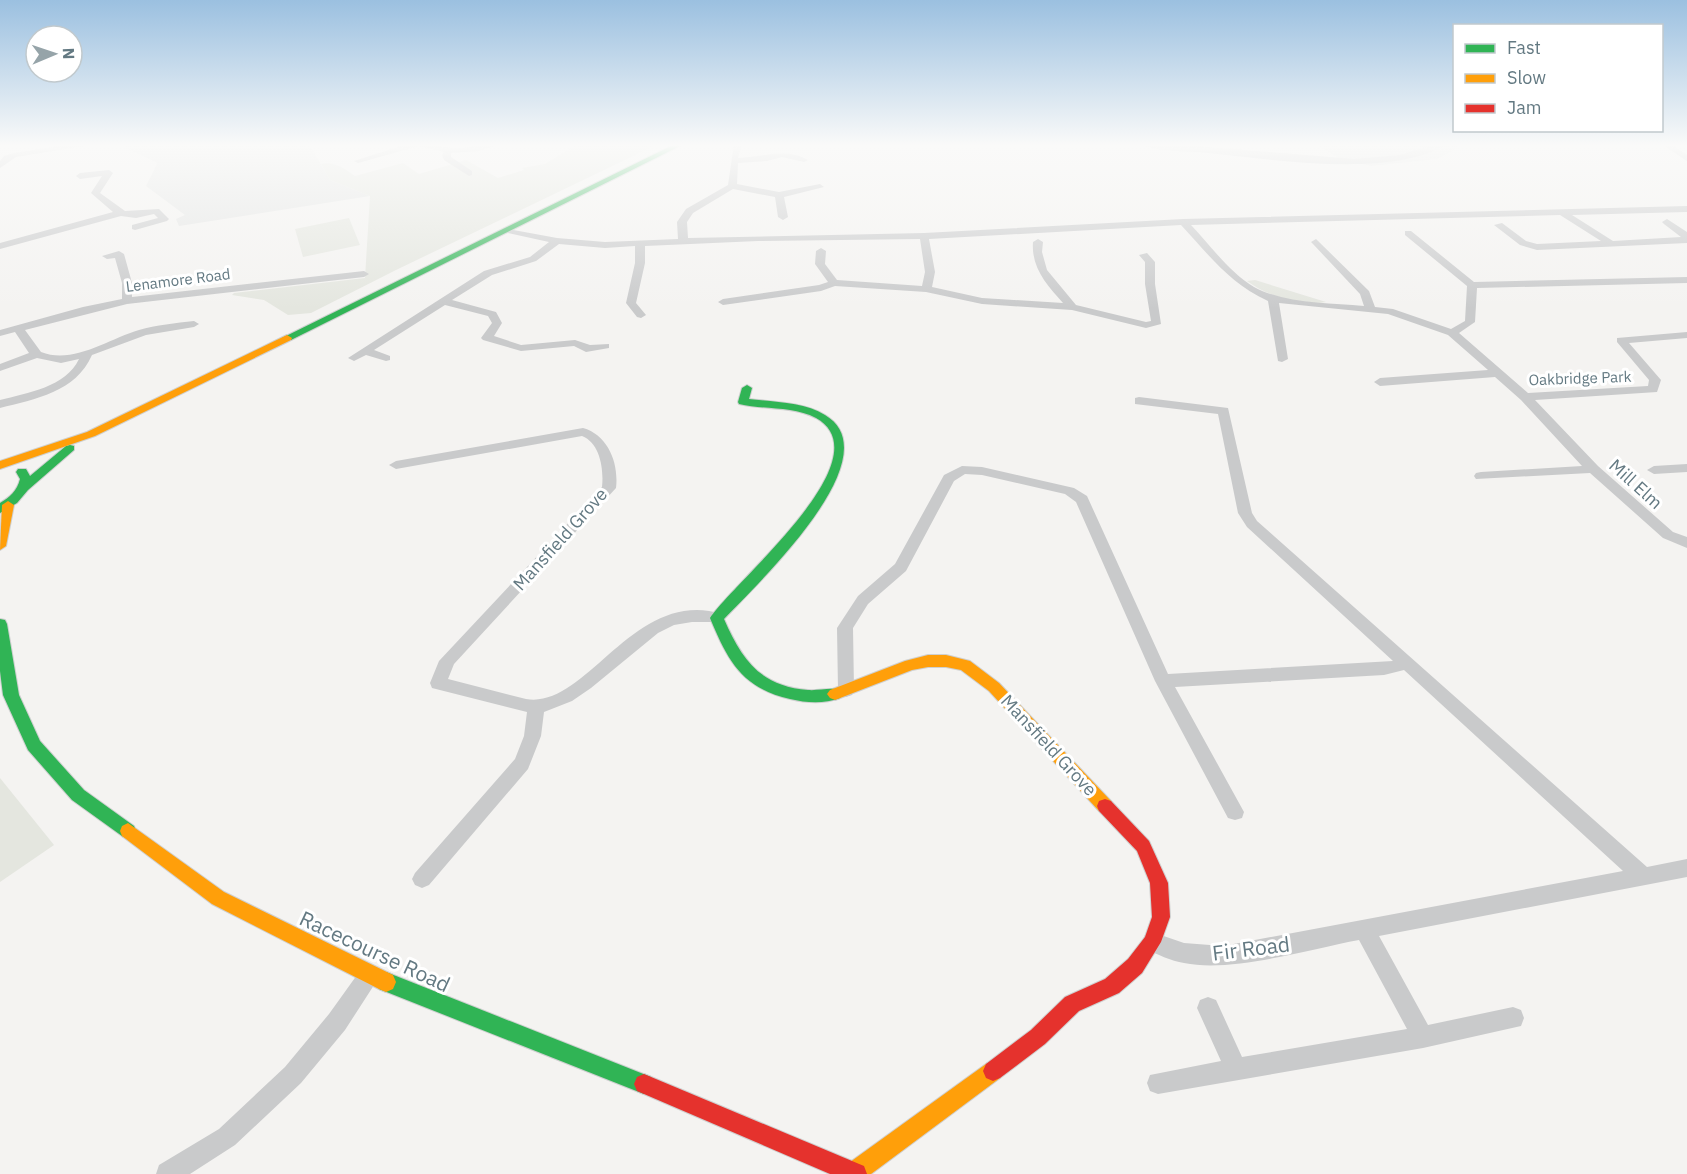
<svg xmlns="http://www.w3.org/2000/svg" width="1687" height="1174" font-family="'IBM Plex Sans',sans-serif">
<style>
.built{fill:#e4e5e4}
.green{fill:#e4e6df}
.lines{fill:none;stroke-linecap:round;stroke-linejoin:round}
.fast-casing{stroke:#cfd0d0;stroke-width:2}
.slow-casing{stroke:#cfd0d0;stroke-width:2}
.jam-casing{stroke:#cfd0d0;stroke-width:2}
.street{fill:#c9cacb;fill-rule:evenodd}
.fast{fill:#30b455;fill-rule:evenodd}
.slow{fill:#ff9f0a;fill-rule:evenodd}
.jam{fill:#e5322d;fill-rule:evenodd}
.labels{text-anchor:middle;dominant-baseline:central;stroke-width:6;stroke-linejoin:round;paint-order:stroke}
.far-street-label{font-size:15px;fill:#637982;stroke:#fff}
.street-label{font-size:18px;fill:#637982;stroke:#fff}
.near-street-label{font-size:21px;fill:#637982;stroke:#fff}
</style>
<rect width="100%" height="100%" fill="#f4f3f1"/>
<g class="built">
<polygon points="135,144 309,144 330,180 370,196 179,226 176,219 185,215 146,186 157,164 156,162 123,147"/>
<polygon points="1316,144 1465,144 1437,159 1371,166 1337,157"/>
</g>
<g class="green">
<path d="M577,144H658L396,270L311,313L288,315L264,300L232,295L234,293L365,278L370,196L330,180L321,164C334,161 345,169 355,176L403,163L419,174L466,160L498,178L524,170L522,168L545,164Z"/>
<polygon points="349,218 360,245 303,257 295,229"/>
<path d="M1255,280L1326,302C1300,306 1267,296 1247,281Z"/>
<polygon points="0,778 54,845 0,882"/>
</g>
<g class="lines">
<g class="fast-casing">
<g id="fast">
<polygon points="675,144 684,144 291,340 283,340 282,338"/>
<path d="M747,385L752,388L749,399C773,402 804,402 825,415C894,456 755,586 724,619C742,660 760,686 808,690C818,691 831,687 840,690L843,694L840,698C824,704 807,703 790,699C742,688 728,661 710,618C730,585 887,458 816,418C793,406 764,410 739,404L738,402L742,388Z"/>
<path d="M70,445L74,446V450L28,490L17,503L0,513V503C10,497 17,491 20,479L16,472L18,469H26L30,476L66,446Z"/>
<polygon points="0,619 5,620 7,624 19,695 40,741 84,790 134,826 136,831 134,836 128,839 122,836 72,800 28,750 3,695 0,671"/>
<polygon points="386,972 651,1077 654,1084 651,1091 644,1094 379,989 376,982 379,975"/>
</g>
</g>
<g class="slow-casing">
<g id="slow">
<polygon points="287,335 292,338 291,340 95,436 0,469 0,461 87,432"/>
<polygon points="8,501 14,505 6,546 0,550 2,505"/>
<polygon points="928,655 946,655 970,661 999,683 1111,801 1113,806 1111,811 1105,813 1099,811 989,691 961,670 946,667 928,667 912,670 835,700 830,698 827,694 830,690 905,661"/>
<polygon points="128,823 224,892 393,975 396,982 393,989 386,992 379,989 212,904 122,836 120,831 122,826"/>
<polygon points="993,1061 1000,1064 1003,1071 1000,1078 871,1174 843,1174 846,1165 986,1064"/>
</g>
</g>
<g class="jam-casing">
<g id="jam">
<polygon points="1105,799 1111,801 1149,841 1168,883 1170,917 1161,942 1142,973 1119,993 1079,1011 1045,1044 1000,1078 993,1081 986,1078 983,1071 986,1064 1031,1030 1065,997 1105,979 1128,959 1145,937 1152,917 1150,883 1137,851 1099,811 1097,806 1099,801"/>
<polygon points="644,1074 864,1166 867,1174 830,1174 637,1091 634,1084 637,1077"/>
</g>
</g>
<g class="street">
<polygon points="72,144 96,144 16,157 0,168 0,161 4,156 14,153"/>
<polygon points="407,144 459,148 501,144 479,151 451,153 451,157 472,171 472,175 469,176 444,160 442,155 444,152 419,146 358,163 354,161"/>
<path d="M734,144H742L738,158C762,157 787,147 808,160L804,162L782,157L767,161L738,163L737,184L779,192L820,184L824,187L784,197L788,217L783,220L778,217L775,197L733,189L693,213L687,222L688,238L924,233L1183,219L1687,206V212L1572,215L1613,241L1681,237L1664,224L1662,222L1667,219L1687,232V243L1537,250L1520,245L1494,225L1502,223L1526,241L1537,244L1601,241L1560,215L1191,225C1210,245 1230,273 1254,287C1286,304 1328,303 1364,306L1360,294L1313,244L1311,242L1316,239L1369,291L1375,307L1393,309L1451,329L1465,321L1467,286L1405,235V231H1411L1474,282L1687,277V283L1477,288L1475,322L1459,333L1528,393L1648,386L1649,380L1617,342V338L1687,332V338L1629,343L1661,380L1657,392L1535,400L1598,466L1673,532L1687,537V548L1663,538L1590,473L1476,479L1474,476L1476,473L1481,472L1582,466L1521,400L1495,377L1380,386L1374,382L1380,378L1488,370L1448,335L1388,314L1279,303L1288,359L1282,362L1278,361L1268,301C1229,283 1209,255 1181,225L929,239L935,272L932,287L982,298L1063,303C1047,285 1031,268 1033,242L1038,239L1043,242L1042,252L1047,270L1076,305L1146,322L1151,321L1145,284V262L1139,255L1147,253L1155,262V284L1161,324L1146,328L1072,310L982,304L926,292L835,286L821,291L723,305L718,302L723,299L819,285L828,282L815,264L816,251L821,248L826,251L825,264L837,280L922,286L925,272L920,239L758,241L645,246V263L636,303L646,315L641,318L637,317L626,303L635,263V246L605,248L559,244L536,261L492,275L452,300L496,312L502,323L494,336L521,345L575,340L590,345L609,344V348L586,352L574,346L521,351L483,340L481,338L492,323L488,316L445,305L374,350L390,356V360L386,361L366,355L354,361L348,358L484,271L530,257L549,242L503,232V228L557,238L605,242L678,239L677,222L686,209L728,185Z"/>
<path d="M1140,144H1172L1354,159L1400,155L1435,144H1447C1392,179 1271,159 1208,153C1190,151 1155,152 1140,144Z"/>
<polygon points="1661,144 1671,144 1687,155 1687,161"/>
<polygon points="109,170 113,173 100,193 125,211 159,209 169,219 167,221 135,230 132,229 132,225 158,218 154,214 136,218 121,216 0,249 0,243 113,212 91,193 102,176 80,179 76,176 80,173"/>
<path d="M119,251L124,254L132,283V297L364,271L369,274L364,277L127,304L25,330L41,352C73,365 108,339 139,330C156,325 176,323 194,321L199,324L194,327L146,335L92,355C76,392 35,399 0,408V400C27,393 66,387 79,359L61,363L37,358L0,371V364L29,353L15,332L0,336V330L83,307L122,299V283L115,258L107,259L102,256Z"/>
<path d="M1139,397L1228,408L1252,513L1257,521L1647,867L1687,859V877L1379,936L1428,1025L1513,1007L1521,1010L1524,1018L1521,1026L1423,1048L1158,1094L1150,1091L1147,1083L1150,1075L1221,1061L1197,1008L1200,1000L1208,997L1216,1000L1242,1057L1407,1029L1359,940C1310,949 1232,973 1184,963C1171,961 1157,954 1145,949L1142,942L1145,935L1152,932L1184,943L1223,946L1623,871L1404,670L1384,675L1175,687L1244,812L1242,818L1235,820L1228,818L1155,681L1076,502L1065,494L982,475L965,474L954,481L906,571L868,604L853,628L854,690L852,695L846,697L840,695L838,690L837,628L858,596L895,564L944,475L962,466L982,467L1074,488L1087,496L1168,674L1393,661L1247,527L1238,513L1218,414L1135,404V398Z"/>
<path d="M583,428C608,435 619,463 616,488L454,664L448,679L526,699C587,710 633,587 722,614L725,618L722,622H692L674,625L658,633L591,688L572,701L544,712L541,736L528,769L429,885L422,888L415,885L412,879L415,873L515,759L524,736L527,712L432,688L430,683L439,661L602,487C604,469 600,443 582,436L396,469L389,465L396,461Z"/>
<polygon points="1687,464 1687,472 1654,474 1647,470 1654,466"/>
<polygon points="369,964 376,968 380,975 376,982 345,1030 301,1083 235,1145 190,1174 156,1174 159,1165 219,1129 285,1067 329,1014 362,968"/>
</g>
<use href="#fast" class="fast"/>
<use href="#slow" class="slow"/>
<use href="#jam" class="jam"/>
</g>
<linearGradient id="sky" x2="0" y2="1"><stop stop-color="#9bc0e0"/><stop offset="0.47" stop-color="#fafaf9"/><stop offset="1" stop-color="#fafaf9" stop-opacity="0"/></linearGradient>
<rect width="1687" height="309" fill="url(#sky)"/>
<g class="labels">
<g class="far-street-label">
<text transform="translate(178 280) rotate(-7)">Lenamore Road</text>
<text transform="translate(1580 378) rotate(-2)">Oakbridge Park</text>
</g>
<g class="street-label">
<text transform="translate(1636 484) rotate(42)">Mill Elm</text>
<text transform="translate(560 539) rotate(-48)">Mansfield Grove</text>
<text transform="translate(1049 745) rotate(47)">Mansfield Grove</text>
</g>
<g class="near-street-label">
<text transform="translate(1251 948) rotate(-7)">Fir Road</text>
<text transform="translate(375 951) rotate(25)">Racecourse Road</text>
</g>
</g>
<rect x="1453" y="24" width="210" height="108" fill="#ffffff" stroke="#c1c9cd" stroke-width="1.5"/>
<rect x="1465" y="44" width="30" height="9" fill="#30b455" stroke="#c1c9cd" stroke-width="1.5"/>
<text x="1507" y="54" font-size="18" fill="#637982">Fast</text>
<rect x="1465" y="74" width="30" height="9" fill="#ff9f0a" stroke="#c1c9cd" stroke-width="1.5"/>
<text x="1507" y="84" font-size="18" fill="#637982">Slow</text>
<rect x="1465" y="104" width="30" height="9" fill="#e5322d" stroke="#c1c9cd" stroke-width="1.5"/>
<text x="1507" y="114" font-size="18" fill="#637982">Jam</text>
<g transform="translate(54 54) rotate(88)"><circle r="28" fill="#ffffff" stroke="#c1c9cd" stroke-width="1.5"/>
<path d="M0-4.5L10 22L0 15L-10 22Z" fill="#96a4a9"/>
<text y="-9" font-size="16" font-weight="bold" text-anchor="middle" fill="#637982">N</text>
</g>
</svg>
